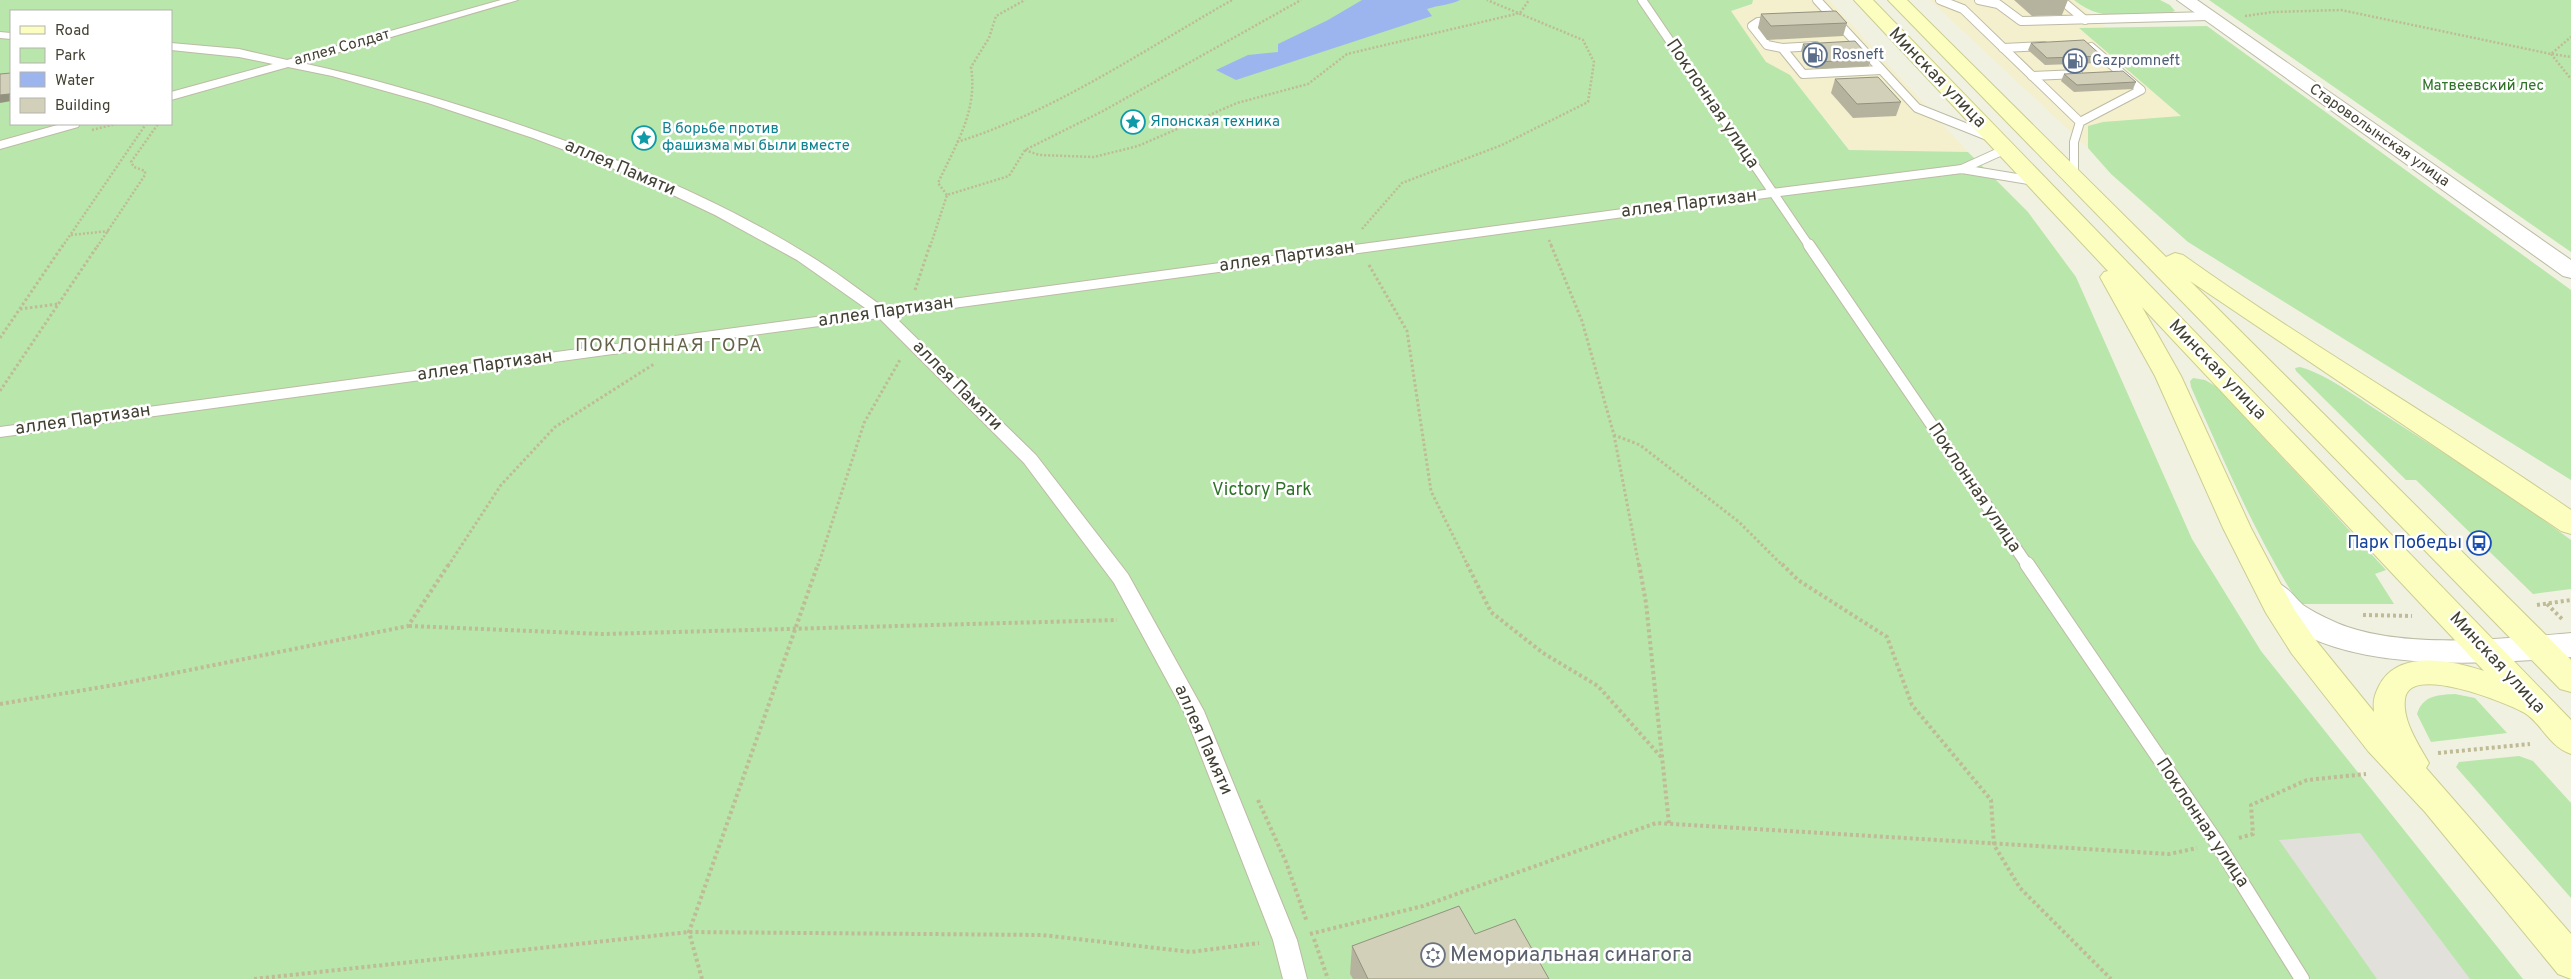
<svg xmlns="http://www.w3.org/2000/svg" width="2571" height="979" font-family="Overpass,sans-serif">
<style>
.commercial{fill:#f4efcc}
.green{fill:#b9e6aa;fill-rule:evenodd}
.parking{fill:#e1e0db}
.water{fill:#9db5ef}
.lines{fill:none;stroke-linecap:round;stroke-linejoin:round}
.service-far2-casing{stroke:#bcbba5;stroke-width:10}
.service-far1-casing{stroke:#bcbba5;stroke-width:13}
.service-casing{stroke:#bcbba5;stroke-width:16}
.pedestrian-casing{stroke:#bcbba5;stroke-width:2}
.tertiary-casing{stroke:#bcbba5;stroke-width:2}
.secondary-casing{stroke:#cccd90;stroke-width:2}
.path-far2{stroke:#bebb96;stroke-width:2.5;stroke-dasharray:2 2;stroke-linecap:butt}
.path-far1{stroke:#bebb96;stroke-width:3;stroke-dasharray:2.5 2.5;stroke-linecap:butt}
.path{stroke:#bebb96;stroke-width:4;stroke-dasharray:3 3;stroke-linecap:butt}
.service-far2{stroke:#fff;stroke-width:8}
.service-far1{stroke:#fff;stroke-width:11}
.service{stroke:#fff;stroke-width:14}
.pedestrian{fill:#fff;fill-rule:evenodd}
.tertiary{fill:#fff;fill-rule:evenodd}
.secondary{fill:#fbfebf;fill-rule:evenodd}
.wall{fill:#b5b39e}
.shaded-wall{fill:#939281}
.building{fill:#d2d0b8;stroke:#939281}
.labels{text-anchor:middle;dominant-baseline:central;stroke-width:5;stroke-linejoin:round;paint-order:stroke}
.far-street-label{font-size:15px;fill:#424133;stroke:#fff}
.far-service-label{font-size:15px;fill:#4e5e75;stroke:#fff;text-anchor:start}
.far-park-label{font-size:15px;fill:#2e7327;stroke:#fff}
.far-culture-label{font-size:15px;fill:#0d838f;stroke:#fff;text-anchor:start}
.street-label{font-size:18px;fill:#424133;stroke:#fff}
.park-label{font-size:18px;fill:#2e7327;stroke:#fff}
.transit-label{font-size:18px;fill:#164399;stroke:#fff;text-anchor:end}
.neighbourhood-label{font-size:19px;letter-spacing:1px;fill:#65624a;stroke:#fff}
.near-worship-label{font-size:21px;fill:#5b616d;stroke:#fff;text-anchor:start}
</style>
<rect width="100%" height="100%" fill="#f1f1e2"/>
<g class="commercial">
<polygon points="1753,0 1829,0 1968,152 1850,150 1790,75 1766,63 1731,11 1752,5"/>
<polygon points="1930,0 2074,0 2106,27 2079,28 2182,117 2103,122 2088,126 2088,148"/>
</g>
<g class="green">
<path d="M0,0H1753L1752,4L1731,11L1766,62L1790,75L1849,150L1968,152L2028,212L2076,277L2192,539L2261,651L2523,979H0ZM11,11H171V124H11Z"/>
<path d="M2074,0H2160L2170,5L2175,11L2169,13C2135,15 2101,23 2074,0Z"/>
<polygon points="2209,0 2571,0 2571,252"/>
<polygon points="2207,26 2571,290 2571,480 2188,242 2111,174 2088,148 2088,126 2103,122 2181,116 2079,28"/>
<path d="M2300,367C2327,374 2359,399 2383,414C2447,455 2511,495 2571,540V589L2533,594L2416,480H2406L2296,371L2295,368Z"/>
<path d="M2193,378L2205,380L2217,387L2386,570L2375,574L2394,604H2299C2255,535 2224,461 2191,387L2190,381Z"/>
<path d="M2455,694L2475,698L2507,733L2431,742L2417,714C2423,695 2438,695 2455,694Z"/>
<polygon points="2519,756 2533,761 2571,803 2571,898 2456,767 2459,762"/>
</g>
<polygon class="parking" points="2360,833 2470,979 2377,979 2279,840"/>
<path class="water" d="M1362,0H1460C1450,5 1439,5 1427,9L1432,16L1236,80L1216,70L1248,55L1278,52V44L1328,20Z"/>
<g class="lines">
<g class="service-far2-casing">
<g id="service-far2">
<polyline points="1642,0 1810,247"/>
<polyline points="1817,0 1917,108 1990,137"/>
<polyline points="1940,0 1963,9 2080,122"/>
<polyline points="1979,0 1998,4 2021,21 2209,16"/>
<polyline points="2061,0 2085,20"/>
<polyline points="1774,21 1758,22 1752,26 1767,45 1782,48 1816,46"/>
<polyline points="1782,48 1803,74 1881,70"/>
<polyline points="2003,48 2044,46"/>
<polyline points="2032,76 2078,74"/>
<polyline points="1962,169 2006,149"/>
<polyline points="2074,176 2074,142 2080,122 2141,90 2091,47"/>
<polyline points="1772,193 1962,169 2035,181"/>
</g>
</g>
<g class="service-far1-casing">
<polyline id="service-far1" points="1809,245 2028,566"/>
</g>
<g class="service-casing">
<polyline id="service" points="2027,564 2217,843 2302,979"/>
</g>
<g class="pedestrian-casing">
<g id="pedestrian">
<path d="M501,0H518L302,63C368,77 432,96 496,117C603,152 710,194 807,254C834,270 859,290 885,308L1772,189L1779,193L1772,197L894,316L1036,455L1128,574L1204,711L1297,940L1307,979H1283L1273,940L1184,712L1114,583L1024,463L879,318L0,437V427L868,310L797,260L715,215L633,176L533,138L428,103L332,76L288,67L171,100V92L273,64L239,57L171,50V43L239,49L287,60Z"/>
<polygon points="0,32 11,33 11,39 0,38"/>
<polygon points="61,124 80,124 78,127 0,149 0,141"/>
</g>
</g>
<g class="tertiary-casing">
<g id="tertiary">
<polygon points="2177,0 2197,0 2571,260 2571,278 2563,276"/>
<path d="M2274,582C2288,586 2293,596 2303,605C2313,612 2326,618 2337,623C2401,650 2503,639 2571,633V657C2488,664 2307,679 2259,593L2264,585Z"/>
</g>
</g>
<g class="secondary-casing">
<g id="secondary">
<path d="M1854,0H1873L2571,720V754C2548,746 2542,723 2523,712C2506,703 2409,663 2405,699C2402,721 2419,745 2429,763L2426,768L2571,934V979L2558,974L2425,812L2368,751L2292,654L2266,613L2223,528L2155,376L2100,277L2104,272L2108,271ZM2142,307L2484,671C2452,660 2397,649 2379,686C2374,696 2373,701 2374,712L2314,638L2294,609L2251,528L2181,376Z"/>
<path d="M1888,0H1907L2166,257L2175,253L2183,255C2309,345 2444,422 2571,510V534L2561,531L2190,281L2571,660V692L2560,689Z"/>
</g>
</g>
<g class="path-far2">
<polyline points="2245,16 2273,12 2341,10 2551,54 2571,37"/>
<polyline points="2551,54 2571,79"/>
<polyline points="2552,54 2571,57"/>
<polyline points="92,130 116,124"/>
<path d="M957,142C1054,112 1144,50 1232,0"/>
<polyline points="1025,150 1039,155 1094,157 1138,146 1237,103 1308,84 1347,54 1520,13 1529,0"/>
<path d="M947,195L938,183C956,144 978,111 971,67L989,38L996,16L1025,0"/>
<polyline points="1362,229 1402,183 1502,145 1588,102 1594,62 1583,40 1487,0"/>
<polyline points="71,235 109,231"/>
<polyline points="1549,240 1552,247"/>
<polyline points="62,247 146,124"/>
<polyline points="97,247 145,175 145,171 134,167 131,162 158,124"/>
<polyline points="930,247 947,195 1009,176 1025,150 1103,111 1301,0"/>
</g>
<g class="path-far1">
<polyline points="1551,245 1582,321 1614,435 1640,445 1739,522 1783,566"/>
<polyline points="1369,265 1407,331 1431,491 1468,566"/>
<polyline points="915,290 930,245"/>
<polyline points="20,309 58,304"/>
<polyline points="0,338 63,245"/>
<polyline points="0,391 98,245"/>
<polyline points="1614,435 1639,566"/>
<polyline points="448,566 501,485 555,427 654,364"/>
<polyline points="818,566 864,423 901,358"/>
</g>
<g class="path">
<polyline points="1467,564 1491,612 1543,653 1598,686 1662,758"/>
<polyline points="1639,564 1646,603 1669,824"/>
<polyline points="1782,564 1798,580 1887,637 1912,705 1991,800 1994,845 2020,888 2111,979"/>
<polyline points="2547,604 2562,619"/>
<polyline points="2537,605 2571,600"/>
<polyline points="2363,615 2412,616"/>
<polyline points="409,626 603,634 1117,620"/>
<polyline points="0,704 120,684 408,626 449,564"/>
<polyline points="2438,753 2530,744"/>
<polyline points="1258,800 1286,862 1307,922"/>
<polyline points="2239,838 2253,834 2251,805 2307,780 2366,774"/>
<polyline points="1310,934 1423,906 1656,823 2169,854 2197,848"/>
<polyline points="1314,939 1328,979"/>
<polyline points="254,979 689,932 1042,935 1191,952 1259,943"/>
<polyline points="702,979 689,932 818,564"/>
</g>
<use href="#service-far2" class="service-far2"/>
<use href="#service-far1" class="service-far1"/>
<use href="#service" class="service"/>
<use href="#pedestrian" class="pedestrian"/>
<use href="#tertiary" class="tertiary"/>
<use href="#secondary" class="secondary"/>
</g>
<g class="wall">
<polygon points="2014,0 2068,0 2062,15 2032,16"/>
<polygon points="1761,14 1847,23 1843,36 1767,40 1758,28"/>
<polygon points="2031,43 2102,56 2099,63 2045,65 2028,50"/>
<polygon points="1803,44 1871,59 1869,66 1816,69 1801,51"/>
<polygon points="2064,74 2136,82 2133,89 2074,92 2061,81"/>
<polygon points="1835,79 1901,102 1896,116 1853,118 1831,93"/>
<polygon points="1475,934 1549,979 1353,979 1350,974 1352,946"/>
</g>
<polygon class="shaded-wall" points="11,92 11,101 0,103 0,95"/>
<g class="building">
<polygon points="1836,11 1847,23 1771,26 1761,14"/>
<polygon points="2084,40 2102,56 2047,58 2031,43"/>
<polygon points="1855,41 1871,59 1818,62 1803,44"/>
<polygon points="2123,71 2136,82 2077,85 2064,74"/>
<polygon points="11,73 11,92 9,94 0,95 0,74"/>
<polygon points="1878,77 1901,102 1857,104 1835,79"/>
<polygon points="1459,906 1475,934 1515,919 1549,979 1368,979 1352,946"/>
</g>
<defs>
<g id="fuel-ring" transform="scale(1.25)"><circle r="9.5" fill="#fff" stroke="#5c6f8a" stroke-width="1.5"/><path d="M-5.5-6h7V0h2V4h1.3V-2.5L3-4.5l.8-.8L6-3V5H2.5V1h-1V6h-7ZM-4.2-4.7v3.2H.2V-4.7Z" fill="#5c6f8a"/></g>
<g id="sight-ring" transform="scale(1.25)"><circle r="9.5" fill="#fff" stroke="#0f9aa8" stroke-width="1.5"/><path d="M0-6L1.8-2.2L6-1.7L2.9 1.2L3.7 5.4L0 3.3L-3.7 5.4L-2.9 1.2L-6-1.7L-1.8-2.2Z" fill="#0f9aa8"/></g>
<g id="bus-ring" transform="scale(1.25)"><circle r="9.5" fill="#fff" stroke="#1a4fb4" stroke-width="1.5"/><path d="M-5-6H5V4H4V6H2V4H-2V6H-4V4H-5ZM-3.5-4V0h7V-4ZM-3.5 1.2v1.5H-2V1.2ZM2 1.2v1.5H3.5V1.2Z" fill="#1a4fb4"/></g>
<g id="synagogue-ring" transform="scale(1.25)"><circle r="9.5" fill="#fff" stroke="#6b7280" stroke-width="1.5"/><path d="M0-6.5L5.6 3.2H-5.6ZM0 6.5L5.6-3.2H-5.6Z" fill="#6b7280"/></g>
</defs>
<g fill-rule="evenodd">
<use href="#fuel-ring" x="1815" y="55"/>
<use href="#fuel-ring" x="2075" y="61"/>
<use href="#sight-ring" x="1133" y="122"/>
<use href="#sight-ring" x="644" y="138"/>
<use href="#bus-ring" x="2479" y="543"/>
<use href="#synagogue-ring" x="1433" y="955"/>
</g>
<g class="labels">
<g class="far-street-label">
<text transform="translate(342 48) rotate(-16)">аллея Солдат</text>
<text transform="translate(2379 136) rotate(35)">Староволынская улица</text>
</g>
<g class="far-service-label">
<text x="1832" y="55">Rosneft</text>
<text x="2092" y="61">Gazpromneft</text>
</g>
<g class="far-park-label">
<text x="2483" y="86">Матвеевский лес</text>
</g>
<g class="far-culture-label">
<text x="1150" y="122">Японская техника</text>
<text x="662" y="129">В борьбе против<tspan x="662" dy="17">фашизма мы были вместе</tspan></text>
</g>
<g class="street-label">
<text transform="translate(1937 78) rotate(46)">Минская улица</text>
<text transform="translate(1712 104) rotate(56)">Поклонная улица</text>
<text transform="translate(620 168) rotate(23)">аллея Памяти</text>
<text transform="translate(1689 204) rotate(-7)">аллея Партизан</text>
<text transform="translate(1287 257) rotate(-8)">аллея Партизан</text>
<text transform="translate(886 312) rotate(-8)">аллея Партизан</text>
<text transform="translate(485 366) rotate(-8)">аллея Партизан</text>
<text transform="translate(2217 370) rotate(46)">Минская улица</text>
<text transform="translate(957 386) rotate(45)">аллея Памяти</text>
<text transform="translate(83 420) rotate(-8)">аллея Партизан</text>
<text transform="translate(1974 488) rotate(56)">Поклонная улица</text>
<text transform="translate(2497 663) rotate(47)">Минская улица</text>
<text transform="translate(1203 740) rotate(66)">аллея Памяти</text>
<text transform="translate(2202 823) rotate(56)">Поклонная улица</text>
</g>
<g class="park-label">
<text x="1262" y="490">Victory Park</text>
</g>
<g class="transit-label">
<text x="2462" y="543">Парк Победы</text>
</g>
<g class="neighbourhood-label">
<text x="669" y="346">ПОКЛОННАЯ ГОРА</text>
</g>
<g class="near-worship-label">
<text x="1450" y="955">Мемориальная синагога</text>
</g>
</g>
<rect x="10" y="10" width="162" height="115" fill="#ffffff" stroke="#b3b3ad"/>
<rect x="20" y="26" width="25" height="8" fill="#fbfebf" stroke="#b3b3ad"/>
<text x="55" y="35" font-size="15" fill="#424133">Road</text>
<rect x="20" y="48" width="25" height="15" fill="#b9e6aa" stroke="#b3b3ad"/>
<text x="55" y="60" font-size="15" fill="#424133">Park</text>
<rect x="20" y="72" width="25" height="15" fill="#9db5ef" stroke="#b3b3ad"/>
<text x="55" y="85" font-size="15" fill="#424133">Water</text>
<rect x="20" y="98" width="25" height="15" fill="#d2d0b8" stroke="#b3b3ad"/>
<text x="55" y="110" font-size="15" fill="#424133">Building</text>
</svg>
